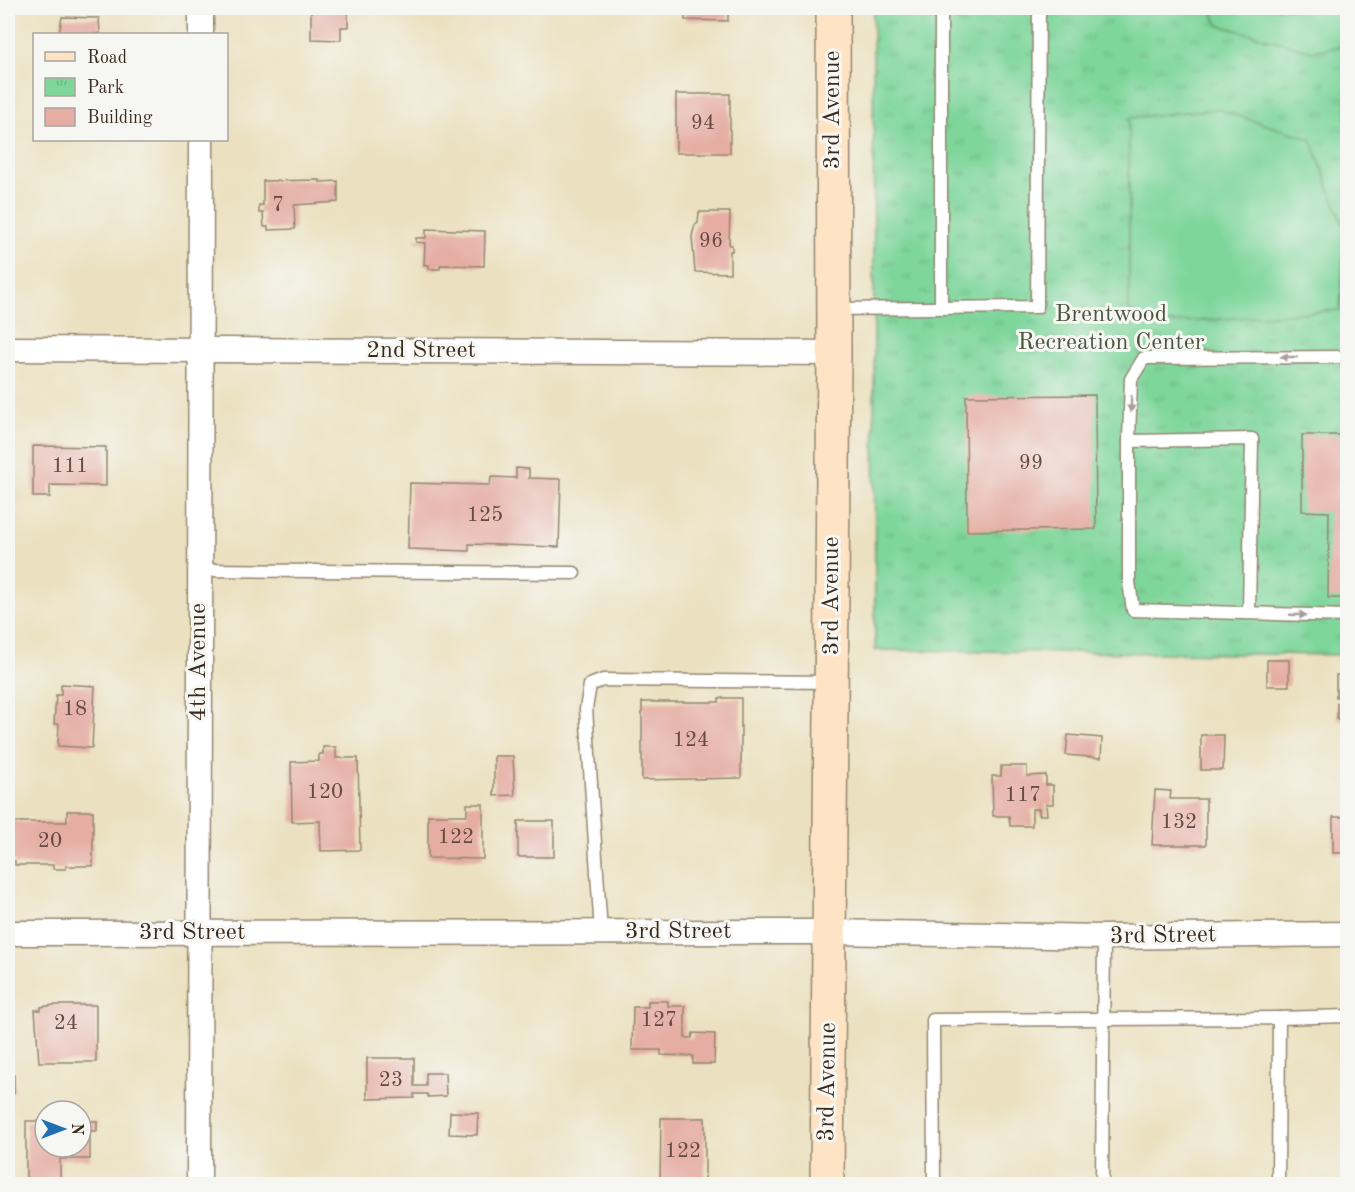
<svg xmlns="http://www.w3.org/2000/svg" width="1355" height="1192" font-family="'Old Standard TT',serif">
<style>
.park{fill:url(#park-tufts);stroke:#5c805c;stroke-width:1.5}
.pitch{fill:#7ed69b;stroke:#5c805c;stroke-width:1.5}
.building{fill:#e5ada4}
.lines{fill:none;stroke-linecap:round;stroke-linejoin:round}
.lane-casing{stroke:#93866f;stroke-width:15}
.street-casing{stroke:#93866f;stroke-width:27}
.secondary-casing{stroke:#93866f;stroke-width:36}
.lane{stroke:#fff;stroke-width:12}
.street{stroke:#fff;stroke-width:24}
.secondary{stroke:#fee4c5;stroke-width:33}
.oneway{fill:#a79f9a}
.labels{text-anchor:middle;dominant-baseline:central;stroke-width:6;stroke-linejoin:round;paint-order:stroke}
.number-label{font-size:21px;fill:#664b40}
.street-label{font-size:24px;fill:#3b2a1e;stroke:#f6f6f2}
.park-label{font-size:24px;fill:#4c553d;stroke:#f6f6f2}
</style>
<defs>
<pattern id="park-tufts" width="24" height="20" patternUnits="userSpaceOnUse" patternTransform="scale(1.5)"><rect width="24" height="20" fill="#7ed69b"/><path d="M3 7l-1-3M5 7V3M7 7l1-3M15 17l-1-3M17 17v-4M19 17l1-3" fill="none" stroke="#6eb885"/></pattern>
</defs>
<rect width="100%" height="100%" fill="#f6f6f2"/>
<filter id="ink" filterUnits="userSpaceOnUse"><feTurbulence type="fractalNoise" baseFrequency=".0167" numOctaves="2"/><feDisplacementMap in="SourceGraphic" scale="12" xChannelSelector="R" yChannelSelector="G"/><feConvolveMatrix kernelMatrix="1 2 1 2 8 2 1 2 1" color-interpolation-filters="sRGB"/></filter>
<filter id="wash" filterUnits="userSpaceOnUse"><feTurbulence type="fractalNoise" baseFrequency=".008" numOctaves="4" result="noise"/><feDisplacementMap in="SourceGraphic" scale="24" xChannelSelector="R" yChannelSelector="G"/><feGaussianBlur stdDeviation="1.35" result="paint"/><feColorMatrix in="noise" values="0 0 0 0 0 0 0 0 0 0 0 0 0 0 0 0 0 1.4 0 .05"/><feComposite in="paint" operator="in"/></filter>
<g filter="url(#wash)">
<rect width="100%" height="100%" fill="#ebe1c0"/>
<polygon class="park" points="873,8 1347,8 1347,655 875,650"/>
<g class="pitch">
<polygon points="1211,8 1347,8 1347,46 1312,51 1218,25"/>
<polygon points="1217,109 1311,139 1345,230 1340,310 1146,325 1129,310 1129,118"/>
</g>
<g id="blocks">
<g class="building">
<polygon points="311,8 348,8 348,27 341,27 341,40 311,39"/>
<polygon points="685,8 728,8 728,21 685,20"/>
<polygon points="62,17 99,18 100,34 59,34"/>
<rect x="676" y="94" width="54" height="59"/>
<polygon points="320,180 320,182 338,181 338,202 294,205 295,229 268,230 268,227 264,227 263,213 259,213 259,205 263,205 263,181"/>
<polygon points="699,212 730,212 729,245 732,245 732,251 730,251 730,273 695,272 692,236 695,225 698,223"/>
<polygon points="426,229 485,231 484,266 440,265 440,269 429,269 429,265 424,265 425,243 416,242 416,238 426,238"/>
<polygon points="1095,395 1096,529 967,531 966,396"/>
<polygon points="1302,435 1348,435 1348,598 1328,598 1329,512 1302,511"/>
<polygon points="33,446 106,447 106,486 50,485 50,497 33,497"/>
<polygon points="516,468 529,469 529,478 561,479 559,547 469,544 469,551 408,549 410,483 490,485 491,477 516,478"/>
<rect x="1267" y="660" width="22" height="26"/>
<polygon points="1336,675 1348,675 1348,722 1337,719 1337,703 1343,703 1343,697 1336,697"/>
<polygon points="61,684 95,686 92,748 58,746 59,724 54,724 56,695 61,695"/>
<polygon points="719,698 741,698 741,778 642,780 642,702 719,702"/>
<polygon points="1068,735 1102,738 1101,758 1066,755"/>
<polygon points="1201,735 1224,735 1223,770 1201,770"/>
<polygon points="323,747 336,747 336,758 358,758 360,850 321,851 320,821 292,822 291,762 319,761 319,754 323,754"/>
<polygon points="494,756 513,756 515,795 494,796"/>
<polygon points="1001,766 1027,766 1027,776 1046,775 1046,785 1053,785 1053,804 1046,804 1047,815 1039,815 1039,809 1032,809 1032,826 1010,826 1009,816 993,816 992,776 1001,776"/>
<polygon points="1155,790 1171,791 1170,799 1206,799 1206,845 1152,845"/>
<polygon points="467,804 483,804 483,859 428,858 428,815 467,815"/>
<polygon points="67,811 93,811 93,866 66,866 66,869 53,869 53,865 15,865 15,861 8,861 8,822 67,822"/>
<rect x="1333" y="817" width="15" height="36"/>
<rect x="518" y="821" width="36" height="36"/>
<polygon points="648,1001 668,1001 668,1006 685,1006 685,1038 692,1038 693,1033 715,1034 714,1064 693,1064 693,1056 661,1055 661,1050 632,1050 633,1007 648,1007"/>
<polygon points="54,1005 96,1005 96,1062 39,1062 35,1010 41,1010 41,1007"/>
<polygon points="367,1058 414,1058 414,1086 426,1086 426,1073 445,1073 446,1096 428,1097 427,1094 414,1094 414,1098 367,1099"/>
<rect x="8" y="1075" width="6" height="18"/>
<polygon points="450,1112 478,1113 477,1135 449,1134"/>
<polygon points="661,1118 705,1118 705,1184 660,1184"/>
<polygon points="26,1121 45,1121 45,1147 81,1147 81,1121 97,1121 97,1131 90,1131 90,1159 60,1159 60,1182 26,1182"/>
</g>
</g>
</g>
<g filter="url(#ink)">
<use href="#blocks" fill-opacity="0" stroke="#93866f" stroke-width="1.5"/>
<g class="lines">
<g class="lane-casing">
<g id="lane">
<polyline points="941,8 941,308"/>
<polyline points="834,309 1037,307 1039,8"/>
<polyline points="1129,441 1131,379 1144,358 1348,357"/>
<polyline points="199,570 574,573"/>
<polyline points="1249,613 1252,439 1129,441 1129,582 1133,610 1348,616"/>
<polyline points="601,932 586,709 590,685 603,680 829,682"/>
<polyline points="1279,1018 1348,1016"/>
<polyline points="934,1184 933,1020 1279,1018 1278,1184"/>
<polyline points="1102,1184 1104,937"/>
</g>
</g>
<g class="street-casing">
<g id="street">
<polyline points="201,34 201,8"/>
<polyline points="8,349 834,353"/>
<polyline points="8,933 830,932 1104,937 1348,934"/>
<polyline points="199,1184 201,140"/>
</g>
</g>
<g class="secondary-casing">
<polyline id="secondary" points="827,1184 834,353 833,8"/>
</g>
<use href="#lane" class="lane"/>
<use href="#street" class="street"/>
<use href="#secondary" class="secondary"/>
</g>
<defs><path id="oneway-solid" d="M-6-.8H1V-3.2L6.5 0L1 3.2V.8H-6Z" transform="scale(1.5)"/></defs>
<g class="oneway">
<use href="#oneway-solid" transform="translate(1289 357) rotate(180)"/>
<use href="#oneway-solid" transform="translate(1131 404) rotate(92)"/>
<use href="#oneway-solid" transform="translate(1298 615) rotate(2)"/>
</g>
</g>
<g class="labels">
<g class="number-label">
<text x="703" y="123">94</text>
<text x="278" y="205">7</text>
<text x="711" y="241">96</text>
<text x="1031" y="463">99</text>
<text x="70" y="466">111</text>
<text x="485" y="515">125</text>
<text x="75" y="709">18</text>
<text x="691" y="740">124</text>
<text x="325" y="792">120</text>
<text x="1023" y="795">117</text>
<text x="1179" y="822">132</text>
<text x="456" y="837">122</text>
<text x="50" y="841">20</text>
<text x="659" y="1020">127</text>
<text x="66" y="1023">24</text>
<text x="391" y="1080">23</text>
<text x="683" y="1151">122</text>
</g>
<g class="street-label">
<text transform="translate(833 110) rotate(-90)">3rd Avenue</text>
<text x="421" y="351">2nd Street</text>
<text transform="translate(832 596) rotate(-90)">3rd Avenue</text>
<text transform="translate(199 662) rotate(-90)">4th Avenue</text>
<text x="678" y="932">3rd Street</text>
<text x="192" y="933">3rd Street</text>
<text transform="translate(1163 936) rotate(-1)">3rd Street</text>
<text transform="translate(828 1082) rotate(-89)">3rd Avenue</text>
</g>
<g class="park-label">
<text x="1111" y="315">Brentwood<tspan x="1111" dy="28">Recreation Center</tspan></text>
</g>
</g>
<rect width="1355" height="1192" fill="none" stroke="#f6f6f2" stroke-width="30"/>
<rect x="33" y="33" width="195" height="108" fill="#f6f6f2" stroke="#aba49d" stroke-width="1.5"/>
<rect x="45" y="52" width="30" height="9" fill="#fee4c5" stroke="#aba49d" stroke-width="1.5"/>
<text x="87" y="63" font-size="18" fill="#3b2a1e">Road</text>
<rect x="45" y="78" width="30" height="18" fill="url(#park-tufts)" stroke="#aba49d" stroke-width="1.5"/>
<text x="87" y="93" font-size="18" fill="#3b2a1e">Park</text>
<rect x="45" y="108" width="30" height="18" fill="#e5ada4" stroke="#aba49d" stroke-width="1.5"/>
<text x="87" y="123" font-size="18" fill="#3b2a1e">Building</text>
<g transform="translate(63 1129) rotate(90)"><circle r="28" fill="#f6f6f2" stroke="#aba49d" stroke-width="1.5"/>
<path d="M0-4.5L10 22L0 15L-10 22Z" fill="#1f6fb2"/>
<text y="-9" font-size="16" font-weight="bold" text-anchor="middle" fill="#3b2a1e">N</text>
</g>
</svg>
